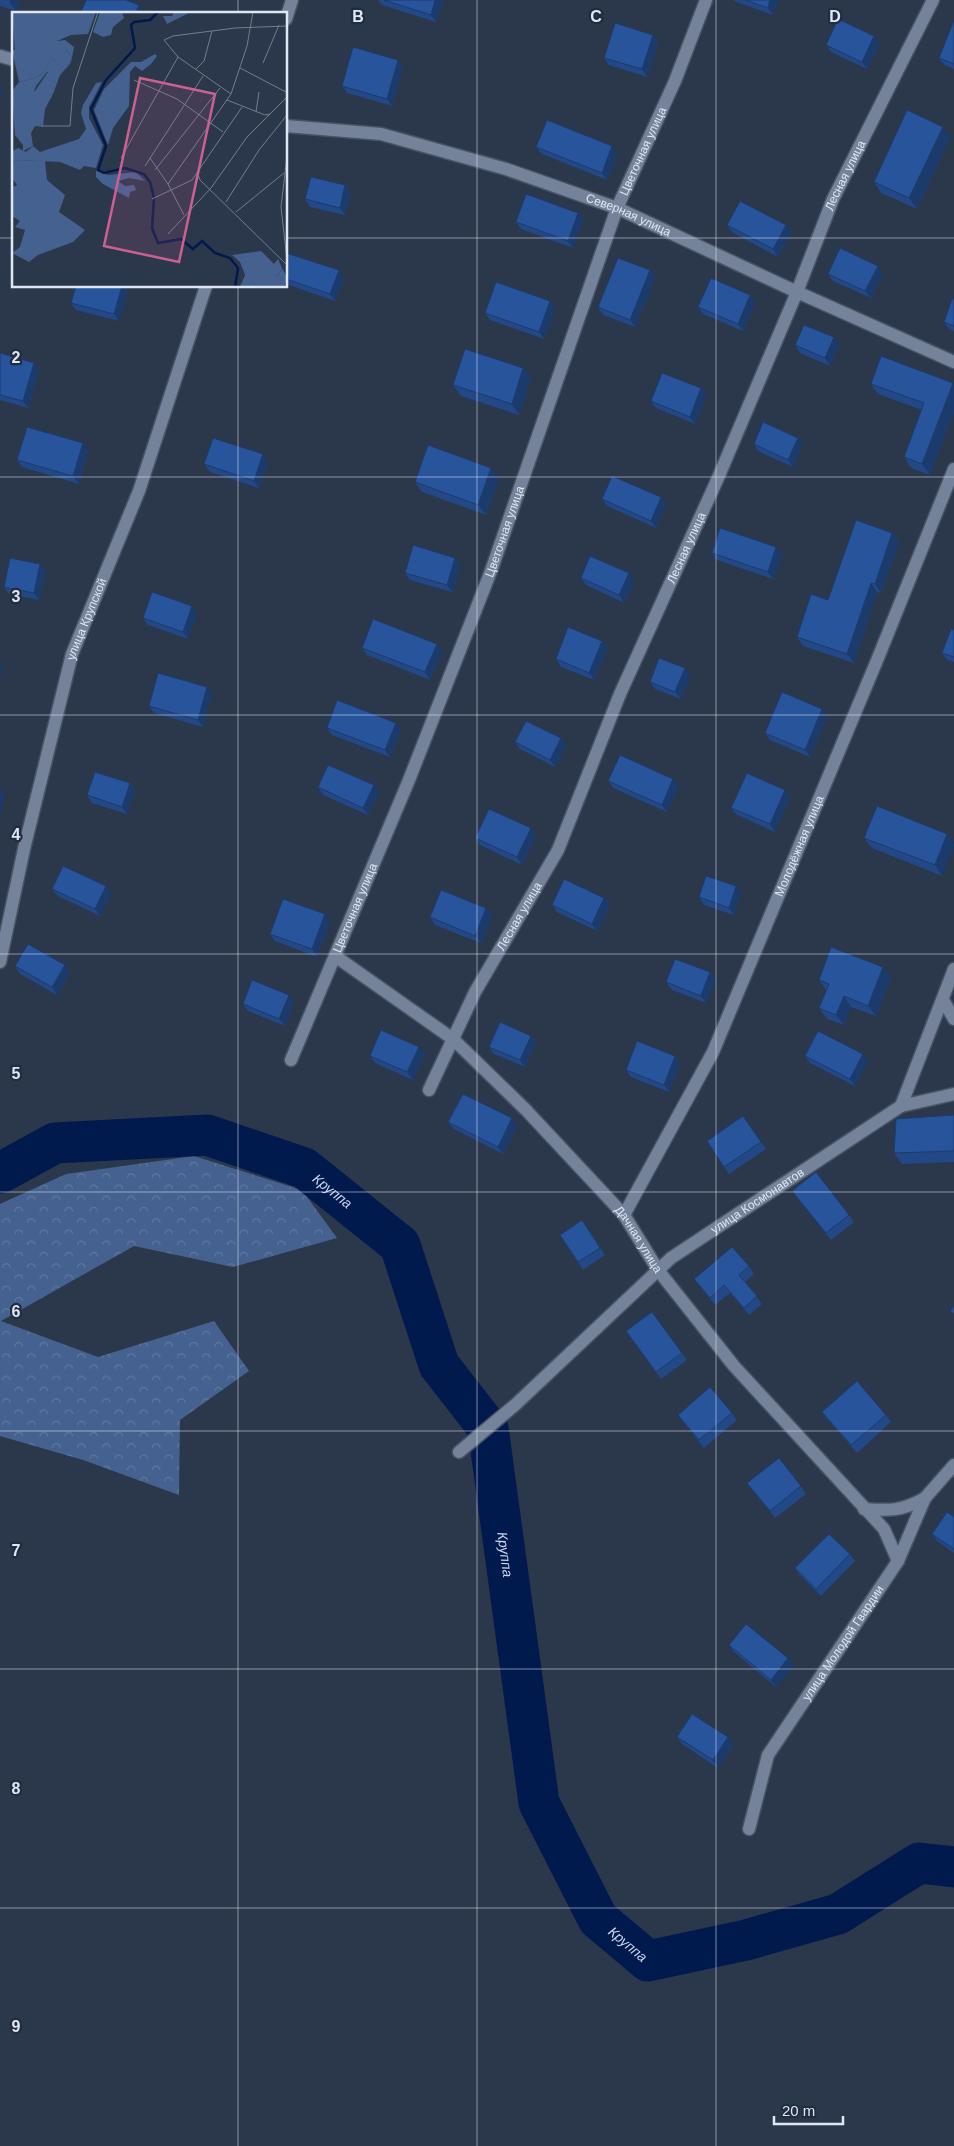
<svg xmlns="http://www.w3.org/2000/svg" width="954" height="2146" font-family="Arial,sans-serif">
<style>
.forest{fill:url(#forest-crowns)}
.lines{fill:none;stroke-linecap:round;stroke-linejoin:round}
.river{stroke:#001a4e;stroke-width:41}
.minor-casing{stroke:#485263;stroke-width:15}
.minor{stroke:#75839a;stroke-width:12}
.wall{fill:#224886}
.shaded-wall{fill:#1c3b6d}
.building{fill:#28549c;stroke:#1c3b6d}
.grid{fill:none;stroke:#dfe7f4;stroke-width:1;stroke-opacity:0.55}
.labels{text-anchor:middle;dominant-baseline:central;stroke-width:4.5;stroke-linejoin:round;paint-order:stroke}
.street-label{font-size:12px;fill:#dfe7f4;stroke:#212c40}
.water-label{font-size:14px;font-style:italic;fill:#cad7eb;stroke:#212c40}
.inset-river{fill:none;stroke:#001a4e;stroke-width:2.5}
.inset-road{fill:none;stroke:#737d8e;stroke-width:1}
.view{fill:#cc6091;fill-opacity:0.15;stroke:#cc6091;stroke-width:2.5}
.inset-edge{fill:none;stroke:#dfe7f4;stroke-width:2.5}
.grid-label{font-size:16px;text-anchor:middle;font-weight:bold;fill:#dfe7f4;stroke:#212c40;stroke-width:4.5;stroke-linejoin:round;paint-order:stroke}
</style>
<defs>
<pattern id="forest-crowns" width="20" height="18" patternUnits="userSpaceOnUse" patternTransform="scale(1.25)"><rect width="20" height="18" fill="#446190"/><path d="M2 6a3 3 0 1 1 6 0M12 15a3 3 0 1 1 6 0" fill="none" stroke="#5f78a0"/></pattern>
</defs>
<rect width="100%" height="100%" fill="#2b374a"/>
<polygon class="forest" points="194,1156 302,1190 337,1238 233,1267 134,1246 1,1321 98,1357 214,1321 249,1371 180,1420 179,1495 83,1460 0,1436 0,1204 66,1174"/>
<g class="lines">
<path class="river" id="s1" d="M0,1173L55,1143L207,1135L304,1168L400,1245L439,1365L488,1428L539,1803L598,1919L648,1961L746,1940L838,1914L919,1863L954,1867"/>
<g class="minor-casing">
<g id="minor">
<polyline points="286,19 292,0"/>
<polyline points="0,56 14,60"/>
<path id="s2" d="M286,126L381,134L506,169L617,208L797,292L954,362"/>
<path id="s3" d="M335,956L453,1039L526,1110L624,1215L658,1270L734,1366L884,1529L898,1561"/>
<path id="s4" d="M0,962L24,849L72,654L139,491L206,286"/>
<polyline points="943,1000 954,1019"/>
<path id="s5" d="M291,1060L409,780L491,571L617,208L675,81L706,0"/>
<path id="s6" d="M429,1090L475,992L558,850L620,694L718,478L797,292L833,199L933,0"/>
<polyline points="901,1106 954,1094"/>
<path id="s7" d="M624,1215L713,1052L878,658L954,469"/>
<path id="s8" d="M459,1452L515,1405L671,1258L901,1106L954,969"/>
<path d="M864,1509C890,1511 902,1511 925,1498"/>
<path id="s9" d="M749,1829L768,1755L898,1561L925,1498L954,1465"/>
</g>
</g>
<use href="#minor" class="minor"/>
</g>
<g class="wall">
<polygon points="0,0 19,0 16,11 0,6"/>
<polygon points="378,0 443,0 436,22 382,5"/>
<polygon points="734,0 778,0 773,15 734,1"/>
<polygon points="954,20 954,69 944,65 939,58"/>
<polygon points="653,35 658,42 647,77 609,65 604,58"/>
<polygon points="879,44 867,69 831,52 826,45"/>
<polygon points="398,60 403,67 392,106 347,93 342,86"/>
<polygon points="950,137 917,209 881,193 874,182"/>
<polygon points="536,147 617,154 607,180 542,154"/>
<polygon points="345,185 350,193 345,215 310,207 305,199"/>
<polygon points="578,213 583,220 573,248 521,229 516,222"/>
<polygon points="727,225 786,225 791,232 778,257 732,232"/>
<polygon points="286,253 344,278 335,301 286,284"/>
<polygon points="650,270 655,278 635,327 603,315 598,307"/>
<polygon points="883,273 871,298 833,281 828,274"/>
<polygon points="76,286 123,286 127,292 119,321 76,310 71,303"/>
<polygon points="954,299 954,331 949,329 944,322"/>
<polygon points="755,302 743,331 703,314 698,307"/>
<polygon points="555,308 544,339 490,320 485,313"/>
<polygon points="795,345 839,345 830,366 800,353"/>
<polygon points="0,353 34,363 39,370 28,408 0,400"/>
<polygon points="523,368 531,378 519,415 461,396 453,385"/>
<polygon points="953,383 954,384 954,411 930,475 911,468 904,457 922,410 878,394 871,384"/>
<polygon points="701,388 706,396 695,424 656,408 651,401"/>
<polygon points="754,444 803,445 793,467 759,452"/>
<polygon points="88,450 79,484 22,467 17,460"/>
<polygon points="268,462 259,488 210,472 204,464"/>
<polygon points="499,479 486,515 422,492 415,482"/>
<polygon points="602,499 666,504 656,528 607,506"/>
<polygon points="892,533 899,542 881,593 877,592 854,663 803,646 797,637 828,600"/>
<polygon points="776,547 782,554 773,579 717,560 712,553"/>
<polygon points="455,558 460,565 452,592 410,580 405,573"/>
<polygon points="40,564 45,571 39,600 9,594 4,587"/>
<polygon points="581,578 634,581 624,603 586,585"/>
<polygon points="197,613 188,639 148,625 143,618"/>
<polygon points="954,630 954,662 947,660 942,653"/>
<polygon points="602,641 607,648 594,680 561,667 556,659"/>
<polygon points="362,648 442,651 430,680 367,655"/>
<polygon points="685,668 690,676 681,699 655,689 650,682"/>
<polygon points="212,694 203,727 154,713 149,706"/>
<polygon points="827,716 810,757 770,740 765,733"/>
<polygon points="327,728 401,730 390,757 332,735"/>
<polygon points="561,738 566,746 555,767 520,749 515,742"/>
<polygon points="608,781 679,787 667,812 613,788"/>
<polygon points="130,783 135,791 127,814 92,803 87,795"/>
<polygon points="318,787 379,792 368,815 323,795"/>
<polygon points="785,790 790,797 775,832 737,815 731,808"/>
<polygon points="947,834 942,876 872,848 864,838"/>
<polygon points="536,836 522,865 480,845 475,838"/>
<polygon points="52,889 111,893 100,916 58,896"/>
<polygon points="741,893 734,915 704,905 699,897"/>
<polygon points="604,898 610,905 597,931 557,912 552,905"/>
<polygon points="492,916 481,943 435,925 430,917"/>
<polygon points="330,921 317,957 275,941 270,934"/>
<polygon points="65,965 70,972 57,995 20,974 15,966"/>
<polygon points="710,972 715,980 706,1003 672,990 666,982"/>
<polygon points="891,978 876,1016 851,1007 844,1025 827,1019 819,1008 826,990 819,980"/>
<polygon points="294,1002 285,1026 248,1011 243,1004"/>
<polygon points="531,1036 536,1043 525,1067 494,1054 489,1047"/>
<polygon points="424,1054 413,1080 375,1063 370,1056"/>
<polygon points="675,1056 680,1063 669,1092 631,1077 626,1070"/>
<polygon points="805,1056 868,1061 855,1086 810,1063"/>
<polygon points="954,1115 954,1162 902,1164 894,1153"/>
<polygon points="743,1116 766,1149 729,1174 707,1141"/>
<polygon points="448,1122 517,1126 503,1154 454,1129"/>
<polygon points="792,1191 849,1215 854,1222 831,1240"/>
<polygon points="587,1227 605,1255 583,1270 560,1235"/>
<polygon points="749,1266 754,1274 745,1282 762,1304 749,1315 730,1293 715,1305 694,1279"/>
<polygon points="652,1312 687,1360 661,1379 626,1331"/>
<polygon points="822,1412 886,1415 891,1422 857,1453 827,1419"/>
<polygon points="732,1413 737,1420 704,1448 683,1422 678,1415"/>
<polygon points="747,1483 801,1486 806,1494 775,1518"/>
<polygon points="954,1517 954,1553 937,1541 932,1534"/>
<polygon points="850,1554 855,1561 821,1596 800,1575 795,1568"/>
<polygon points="729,1645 788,1658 794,1665 776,1687 734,1652"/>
<polygon points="677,1737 733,1745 718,1768 682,1744"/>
</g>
<g class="shaded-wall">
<polygon points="10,0 19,0 16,11 9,2"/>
<polygon points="435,0 443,0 436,22 431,15"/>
<polygon points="770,0 778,0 773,15 768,8"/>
<polygon points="139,5 144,13 143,14 135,14"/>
<polygon points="653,35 658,42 647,77 642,69"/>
<polygon points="874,36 879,44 867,69 862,62"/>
<polygon points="398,60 403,67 392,106 387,99"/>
<polygon points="0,88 2,91 0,100"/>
<polygon points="943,127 950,137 917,209 909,198"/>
<polygon points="612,146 617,154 607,180 602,173"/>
<polygon points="345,185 350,193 345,215 340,208"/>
<polygon points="578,213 583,220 573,248 568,241"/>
<polygon points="786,225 791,232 778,257 773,249"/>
<polygon points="878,266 883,273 871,298 865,291"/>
<polygon points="339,270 344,278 335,301 330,294"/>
<polygon points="650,270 655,278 635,327 630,320"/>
<polygon points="122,286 123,286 127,292 119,321 114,314"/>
<polygon points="750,295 755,302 743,331 738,324"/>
<polygon points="550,301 555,308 544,339 539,332"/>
<polygon points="834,337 839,345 830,366 825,358"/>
<polygon points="34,363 39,370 28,408 23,401"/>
<polygon points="523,368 531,378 519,415 512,404"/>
<polygon points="953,383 954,384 954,411 930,475 922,464"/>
<polygon points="701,388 706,396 695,424 690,417"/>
<polygon points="798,438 803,445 793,467 788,460"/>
<polygon points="83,443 88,450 79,484 73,476"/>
<polygon points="263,454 268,462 259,488 254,481"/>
<polygon points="491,468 499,479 486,515 478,505"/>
<polygon points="661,497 666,504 656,528 651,521"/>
<polygon points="892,533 899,542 881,593 875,584"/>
<polygon points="776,547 782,554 773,579 768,572"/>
<polygon points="455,558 460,565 452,592 447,585"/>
<polygon points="40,564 45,571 39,600 34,593"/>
<polygon points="629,573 634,581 624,603 619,595"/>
<polygon points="871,583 877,592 854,663 847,654"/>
<polygon points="192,606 197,613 188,639 183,632"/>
<polygon points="602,641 607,648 594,680 589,673"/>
<polygon points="437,644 442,651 430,680 425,672"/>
<polygon points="0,664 3,668 0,679"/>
<polygon points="685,668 690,676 681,699 675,692"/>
<polygon points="207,687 212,694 203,727 198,720"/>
<polygon points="822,709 827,716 810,757 805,750"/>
<polygon points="396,723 401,730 390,757 385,750"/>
<polygon points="561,738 566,746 555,767 550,760"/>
<polygon points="673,779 679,787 667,812 662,805"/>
<polygon points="130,783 135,791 127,814 122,807"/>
<polygon points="374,785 379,792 368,815 363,808"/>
<polygon points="0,788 4,794 0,818"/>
<polygon points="785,790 790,797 775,832 770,824"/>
<polygon points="531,828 536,836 522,865 517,857"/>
<polygon points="947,834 954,844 954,846 942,876 935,865"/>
<polygon points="106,886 111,893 100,916 95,909"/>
<polygon points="736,886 741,893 734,915 729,908"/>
<polygon points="604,898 610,905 597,931 592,924"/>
<polygon points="486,908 492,916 481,943 475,936"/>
<polygon points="325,914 330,921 317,957 312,949"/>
<polygon points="65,965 70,972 57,995 52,987"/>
<polygon points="883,967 891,978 876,1016 868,1006"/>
<polygon points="710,972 715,980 706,1003 701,996"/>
<polygon points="289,995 294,1002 285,1026 279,1019"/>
<polygon points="844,996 851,1007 844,1025 836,1015"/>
<polygon points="531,1036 536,1043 525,1067 520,1060"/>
<polygon points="419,1047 424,1054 413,1080 407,1072"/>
<polygon points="863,1054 868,1061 855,1086 850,1079"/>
<polygon points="675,1056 680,1063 669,1092 664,1085"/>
<polygon points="512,1118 517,1126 503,1154 498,1147"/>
<polygon points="788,1658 794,1665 776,1687 771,1680"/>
<polygon points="728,1737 733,1745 718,1768 713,1760"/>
</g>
<g class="building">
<polygon points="86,0 126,0 139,5 135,14 85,14 81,12"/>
<polygon points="384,0 435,0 431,15"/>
<polygon points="746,0 770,0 768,8"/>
<polygon points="838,19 874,36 862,62 826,45"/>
<polygon points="954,20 954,64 939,58"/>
<polygon points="615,23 653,35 642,69 604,58"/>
<polygon points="353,47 398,60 387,99 342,86"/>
<polygon points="907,110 943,127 909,198 874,182"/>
<polygon points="547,120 612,146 602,173 536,147"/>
<polygon points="311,177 345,185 340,208 305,199"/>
<polygon points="526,194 578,213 568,241 516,222"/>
<polygon points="740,201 786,225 773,249 727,225"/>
<polygon points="840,248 878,266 865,291 828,274"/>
<polygon points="286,253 339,270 330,294 286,279"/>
<polygon points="618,258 650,270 630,320 598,307"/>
<polygon points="711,278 750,295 738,324 698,307"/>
<polygon points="496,282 550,301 539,332 485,313"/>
<polygon points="76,286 122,286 114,314 71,303"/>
<polygon points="952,299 954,299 954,326 944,322"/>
<polygon points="804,325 834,337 825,358 795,345"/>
<polygon points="465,349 523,368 512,404 453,385"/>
<polygon points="0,353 34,363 23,401 0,395"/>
<polygon points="881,356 953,383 922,464 904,457 924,403 871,384"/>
<polygon points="662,373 701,388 690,417 651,401"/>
<polygon points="763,422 798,438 788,460 754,444"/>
<polygon points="27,427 83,443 73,476 17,460"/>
<polygon points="213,438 263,454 254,481 204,464"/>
<polygon points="428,445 491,468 478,505 415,482"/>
<polygon points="612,476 661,497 651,521 602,499"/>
<polygon points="856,520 892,533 875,584 871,583 847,654 797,637 811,594 828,600"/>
<polygon points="720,528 776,547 768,572 712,553"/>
<polygon points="413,545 455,558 447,585 405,573"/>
<polygon points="590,556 629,573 619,595 581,578"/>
<polygon points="10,558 40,564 34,593 4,587"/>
<polygon points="152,592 192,606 183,632 143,618"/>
<polygon points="373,619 437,644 425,672 362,648"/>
<polygon points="568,627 602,641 589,673 556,659"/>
<polygon points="951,629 954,630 954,657 942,653"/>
<polygon points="659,658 685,668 675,692 650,682"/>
<polygon points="158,673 207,687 198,720 149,706"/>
<polygon points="782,692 822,709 805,750 765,733"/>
<polygon points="337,700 396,723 385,750 327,728"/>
<polygon points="526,721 561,738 550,760 515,742"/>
<polygon points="620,755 673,779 662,805 608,781"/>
<polygon points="328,765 374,785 363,808 318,787"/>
<polygon points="95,772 130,783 122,807 87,795"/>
<polygon points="747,773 785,790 770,824 731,808"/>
<polygon points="877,806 947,834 935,865 864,838"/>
<polygon points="489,809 531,828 517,857 475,838"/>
<polygon points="63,866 106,886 95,909 52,889"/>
<polygon points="706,876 736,886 729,908 699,897"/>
<polygon points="564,879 604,898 592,924 552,905"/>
<polygon points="441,890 486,908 475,936 430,917"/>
<polygon points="283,899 325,914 312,949 270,934"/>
<polygon points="28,944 65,965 52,987 15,966"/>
<polygon points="831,947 883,967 868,1006 844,996 836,1015 819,1008 829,984 819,980"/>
<polygon points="675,959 710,972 701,996 666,982"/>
<polygon points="252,980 289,995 279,1019 243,1004"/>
<polygon points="500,1022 531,1036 520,1060 489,1047"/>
<polygon points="381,1030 419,1047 407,1072 370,1056"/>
<polygon points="818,1031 863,1054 850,1079 805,1056"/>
<polygon points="637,1041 675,1056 664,1085 626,1070"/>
<polygon points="463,1094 512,1118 498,1147 448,1122"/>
<polygon points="954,1115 954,1151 894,1153 896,1119"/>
<polygon points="743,1116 761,1142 724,1167 707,1141"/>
<polygon points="816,1172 849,1215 826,1233 792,1191"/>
<polygon points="582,1220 600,1248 578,1262 560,1235"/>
<polygon points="732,1247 749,1266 739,1275 757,1296 744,1308 724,1285 710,1298 694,1279"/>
<polygon points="954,1306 954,1314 950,1311"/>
<polygon points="652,1312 682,1353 656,1372 626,1331"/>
<polygon points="857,1381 886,1415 851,1445 822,1412"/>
<polygon points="710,1387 732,1413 699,1440 678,1415"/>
<polygon points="779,1458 801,1486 770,1511 747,1483"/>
<polygon points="947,1512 954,1517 954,1549 932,1534"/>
<polygon points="829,1534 850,1554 816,1589 795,1568"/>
<polygon points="746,1624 788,1658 771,1680 729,1645"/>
<polygon points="692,1714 728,1737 713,1760 677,1737"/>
</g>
<path class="grid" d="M238,0V14M477,0V2146M716,0V2146M0,238H14M286,238H954M238,286V2146M0,477H954M0,715H954M0,954H954M0,1192H954M0,1431H954M0,1669H954M0,1908H954"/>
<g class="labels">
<g class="street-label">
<text stroke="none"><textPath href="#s5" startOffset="975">Цветочная улица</textPath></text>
<text stroke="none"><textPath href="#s6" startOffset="1006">Лесная улица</textPath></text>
<text stroke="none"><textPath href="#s2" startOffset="356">Северная улица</textPath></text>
<text stroke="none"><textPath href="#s5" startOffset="570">Цветочная улица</textPath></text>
<text stroke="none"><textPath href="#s6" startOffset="601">Лесная улица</textPath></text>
<text stroke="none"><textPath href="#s4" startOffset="354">улица Крупской</textPath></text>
<text stroke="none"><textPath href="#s7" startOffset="409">Молодёжная улица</textPath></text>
<text stroke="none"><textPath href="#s5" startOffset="165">Цветочная улица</textPath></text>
<text stroke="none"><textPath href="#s6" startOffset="196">Лесная улица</textPath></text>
<text stroke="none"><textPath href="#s8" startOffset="391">улица Космонавтов</textPath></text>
<text stroke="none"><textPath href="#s3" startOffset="418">Дачная улица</textPath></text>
<text stroke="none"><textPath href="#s9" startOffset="211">улица Молодой Гвардии</textPath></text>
</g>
<g class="water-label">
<text stroke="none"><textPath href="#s1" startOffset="354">Круппа</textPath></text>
<text stroke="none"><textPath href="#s1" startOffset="774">Круппа</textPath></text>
<text stroke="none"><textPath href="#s1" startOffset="1194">Круппа</textPath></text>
</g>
</g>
<g transform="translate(12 12)">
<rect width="275" height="275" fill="#2b374a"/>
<path d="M0,0H84L76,22L59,23L24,38L3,40ZM88,0H110L112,6L101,15L99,23L91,25L81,20ZM55,38L60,46L58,52L35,60L24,74L20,85L41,82L33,97L31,115L23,114L19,121L21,134L11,139V133L3,123L0,79L7,70L23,66L32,60L40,43L43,49ZM6,148L33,149L35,168L53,183L47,200L73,218L61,230L26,243L17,250L0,241L8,235L13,218L3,215L8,209L0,204V172L2,175L5,173L0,166V151ZM270,256L275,265L273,275H236L248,257L266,264Z" fill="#446190"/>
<path d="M162,0H179L155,12L151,4H160ZM53,28L62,35L60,46L55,38L44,50L40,44L32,60L23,66L7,70L0,38H24L29,31ZM143,42L145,44L139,52L130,59L123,54L118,60L117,94L101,116L96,133L82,98L92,77L119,50H129ZM58,52L48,63L41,82L9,88L15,80L23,79L38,57ZM90,70L77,95V106L91,133L84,156L72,154L68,158L48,150L6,148L0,151V139L6,136L14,140L21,134L28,140L67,127L74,117L69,101L71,93L84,71ZM84,158L96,163L124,160L133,169L117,166L106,169L113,174L122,173L124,178L118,180L117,186L91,172L84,165ZM17,210L36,214L33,221L17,216ZM249,239L262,252L266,247L270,256L266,264L248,258L236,275H228L233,263L228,250L220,243Z" fill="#446190"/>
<path class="inset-river" d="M146,0L138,8L122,10L119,13L123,36L94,68L79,97L94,134L86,158L92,161L113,156L132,162L138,170L142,186L140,216L146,231L169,227L181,237L190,229L203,241L218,246L226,256L223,275"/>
<path class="inset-road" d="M251,51L267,13M228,56L274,80M184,57L192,49L200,19M275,58V92M122,68L165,87L211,120M219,82L166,45L152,28L161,24L223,16L275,14M215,88L253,103L258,102M244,100L247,80M30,114H58L61,76L86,0M275,144L269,195L275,248M109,146L166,45M138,146L156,172L172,203M133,154L191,64M143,158L208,76M185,160L188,168L275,253M156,172L219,82L235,34L241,0M140,187L180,168L230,95M214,190L247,138L275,103M224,200L272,161M156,222L199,176L235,125L275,85"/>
<path class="view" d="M128,66L203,82L167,250L92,234Z"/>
<rect width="275" height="275" class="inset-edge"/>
</g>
<g class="grid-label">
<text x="358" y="22">B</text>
<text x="596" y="22">C</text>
<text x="835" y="22">D</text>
<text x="16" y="363">2</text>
<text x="16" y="602">3</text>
<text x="16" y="840">4</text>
<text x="16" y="1079">5</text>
<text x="16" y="1317">6</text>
<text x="16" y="1556">7</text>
<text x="16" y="1794">8</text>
<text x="16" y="2032">9</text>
</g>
<path d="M774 2116v8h69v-8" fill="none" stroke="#dfe7f4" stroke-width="2.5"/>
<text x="782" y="2116" font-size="15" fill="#dfe7f4" stroke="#212c40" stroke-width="4" paint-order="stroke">20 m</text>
</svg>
